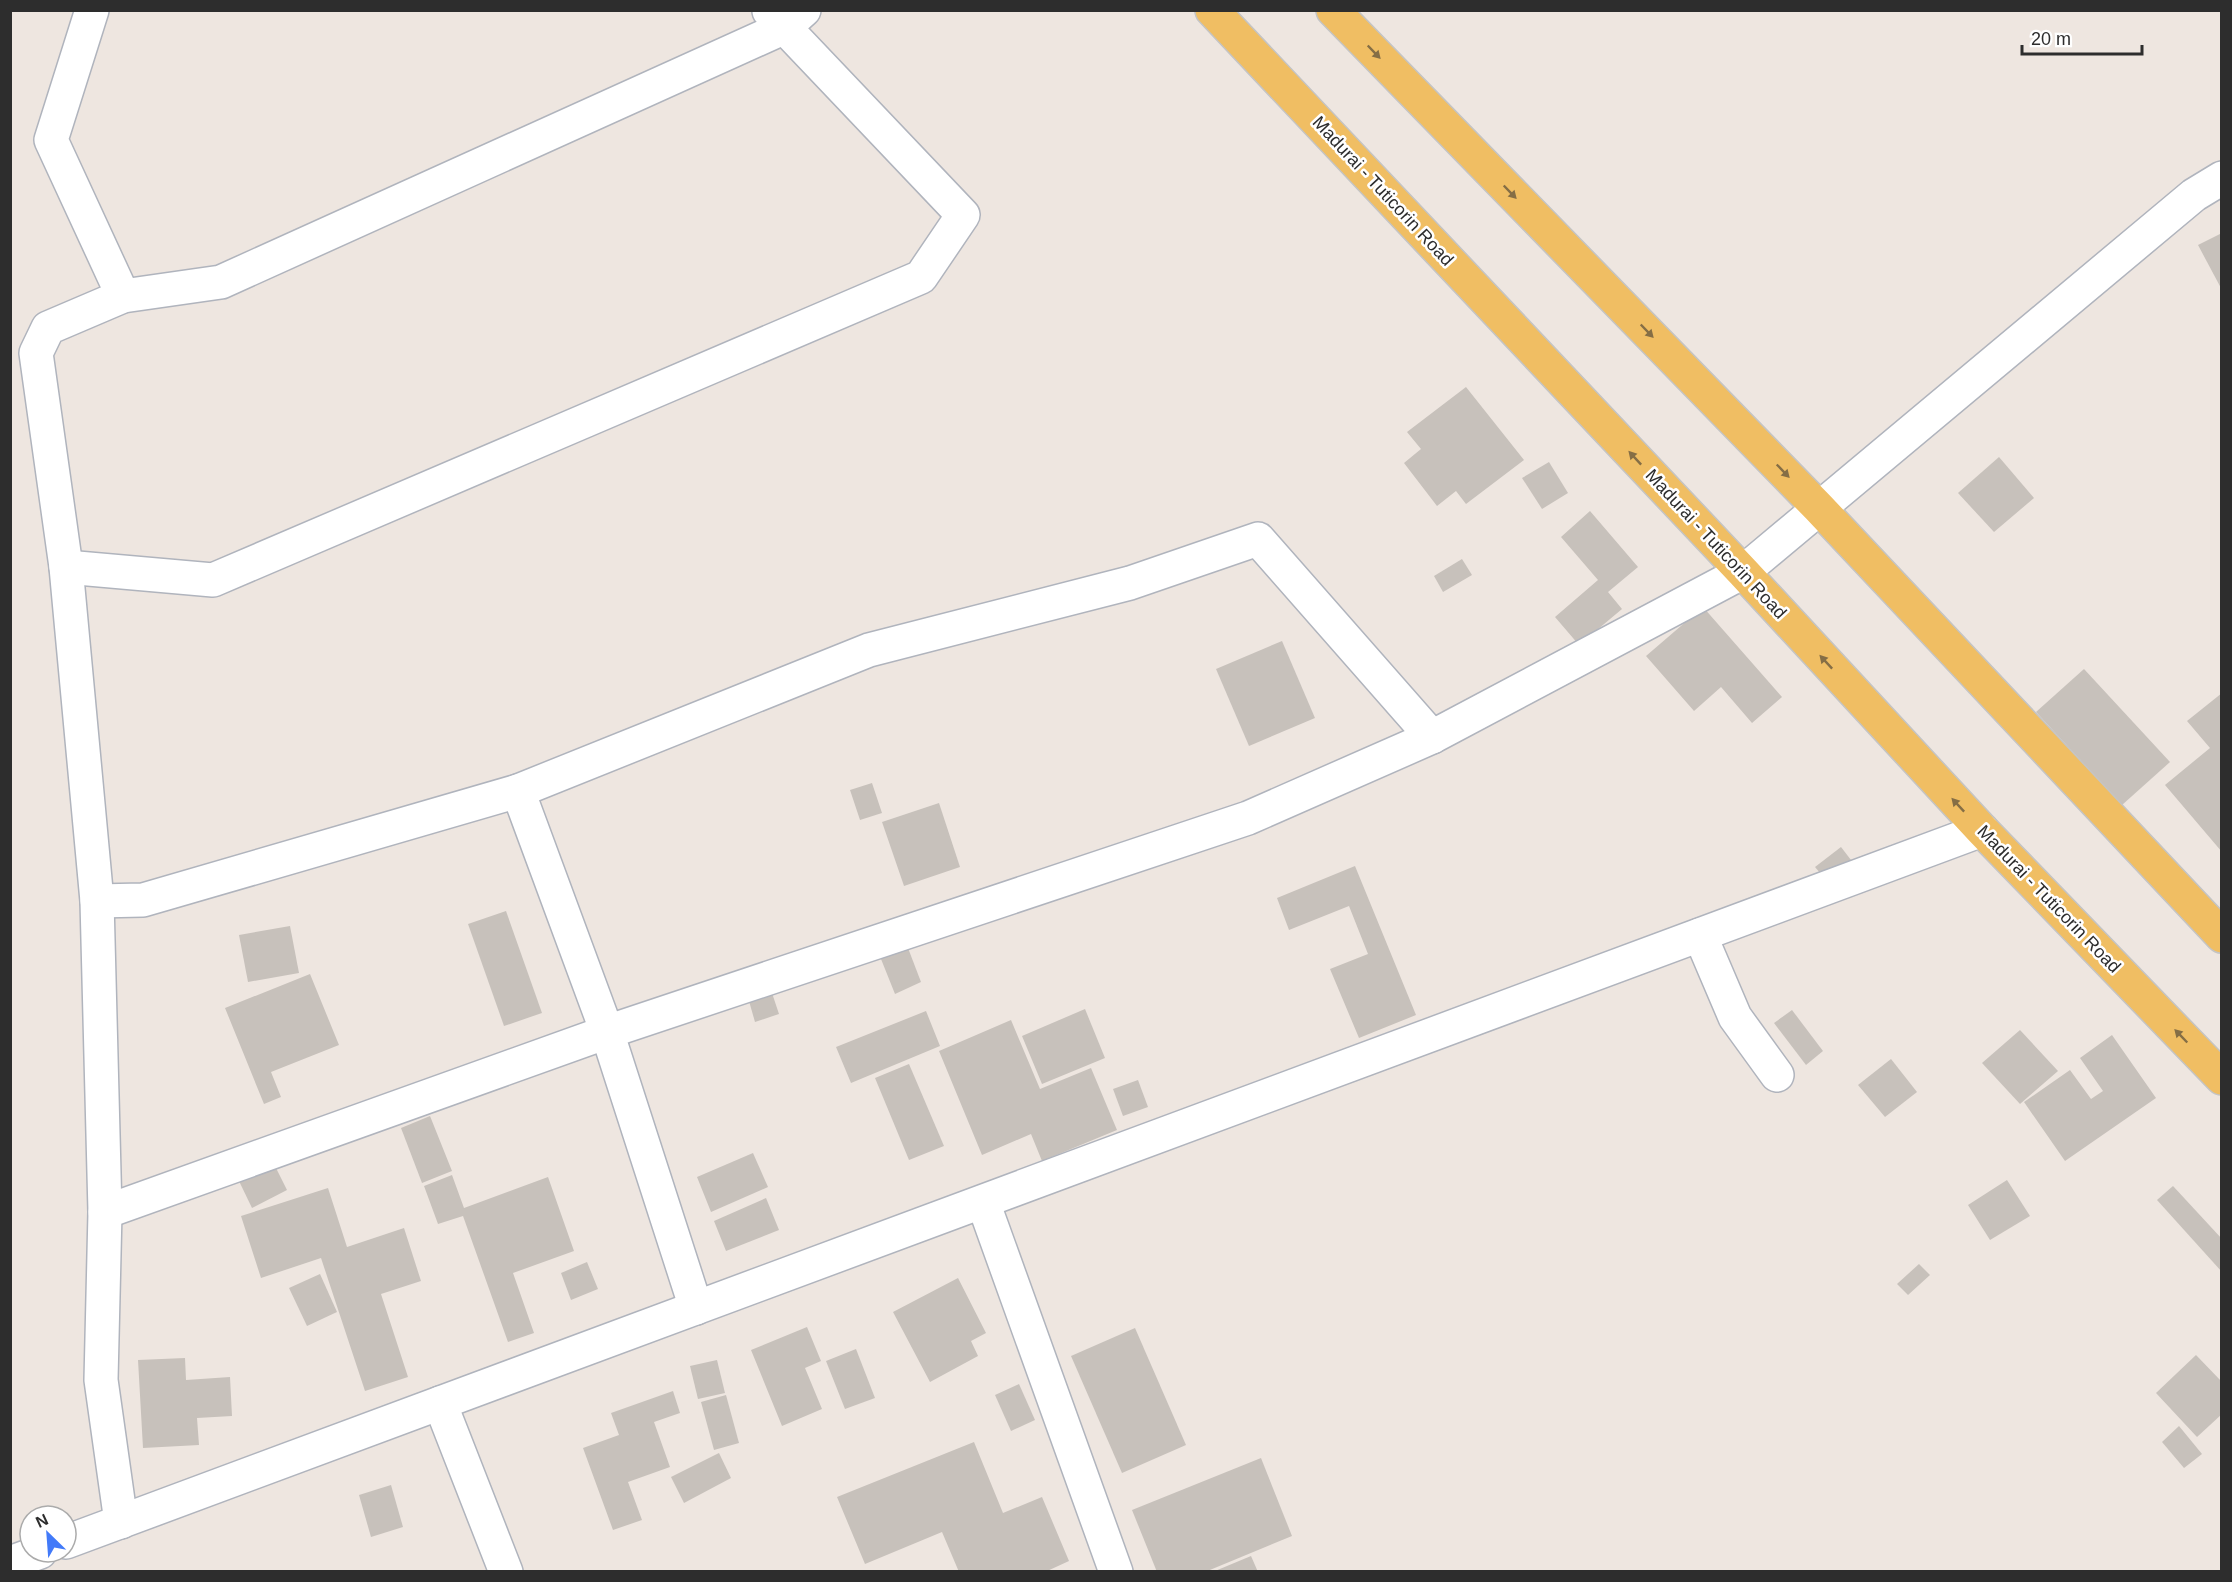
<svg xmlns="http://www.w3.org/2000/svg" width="2232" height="1582" font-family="Helvetica,sans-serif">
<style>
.building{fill:#c7c1bb}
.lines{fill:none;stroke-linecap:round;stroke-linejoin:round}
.minor-casing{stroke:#b0b4bd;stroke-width:36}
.major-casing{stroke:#c4c4c4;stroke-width:36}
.minor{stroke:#fff;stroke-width:33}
.major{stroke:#f0be63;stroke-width:33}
.oneway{fill:#856e45}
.labels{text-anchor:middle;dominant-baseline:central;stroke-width:5;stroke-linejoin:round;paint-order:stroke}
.street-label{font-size:18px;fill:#2d2d2d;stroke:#fff}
</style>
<rect width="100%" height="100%" fill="#eee6e0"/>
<g class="building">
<polygon points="2222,233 2222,290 2198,245"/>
<polygon points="1466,387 1524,460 1466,504 1456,491 1437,506 1404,463 1421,449 1407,432"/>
<polygon points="1999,457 2034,498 1994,532 1958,493"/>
<polygon points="1549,462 1568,493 1542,509 1522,478"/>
<polygon points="1590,511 1638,567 1608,592 1622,609 1579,645 1555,617 1598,580 1561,537"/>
<polygon points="1462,559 1472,575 1443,592 1434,576"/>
<polygon points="1703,607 1782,697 1752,723 1721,687 1694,711 1646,656"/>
<polygon points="1282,641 1315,718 1249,746 1216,669"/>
<polygon points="2084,669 2170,762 2122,805 2036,712"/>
<polygon points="2222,693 2222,852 2165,785 2210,748 2187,721"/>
<polygon points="872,783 882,813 860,820 850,790"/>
<polygon points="939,803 960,867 904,886 882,822"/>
<polygon points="1841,847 1851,860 1826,880 1815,867"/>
<polygon points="1355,866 1416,1015 1359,1038 1330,969 1368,954 1349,906 1289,930 1277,898"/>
<polygon points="506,911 542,1013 504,1026 468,924"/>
<polygon points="290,926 299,973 248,982 239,935"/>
<polygon points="908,948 921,982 895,994 881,959"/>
<polygon points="310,974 339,1045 271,1072 281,1097 264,1104 225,1008"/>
<polygon points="770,987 779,1014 755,1022 747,994"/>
<polygon points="1085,1009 1105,1058 1042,1084 1022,1036"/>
<polygon points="1792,1010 1823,1051 1806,1065 1774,1023"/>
<polygon points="926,1011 940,1046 851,1083 836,1047"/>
<polygon points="1011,1020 1040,1089 1091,1068 1117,1130 1042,1161 1031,1134 982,1155 939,1051"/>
<polygon points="2020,1030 2058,1071 2020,1104 1982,1063"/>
<polygon points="2112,1035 2156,1098 2065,1161 2024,1102 2070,1070 2091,1099 2103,1091 2080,1058"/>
<polygon points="1891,1059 1917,1092 1885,1117 1858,1085"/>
<polygon points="909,1064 944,1146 909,1160 875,1078"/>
<polygon points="1138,1080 1148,1107 1123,1116 1113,1089"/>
<polygon points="430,1116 452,1171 422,1183 401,1128"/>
<polygon points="753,1153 768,1187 711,1212 697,1177"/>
<polygon points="273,1162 287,1190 252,1208 238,1179"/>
<polygon points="452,1175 464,1208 548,1177 574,1251 513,1273 534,1333 508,1342 463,1216 438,1224 424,1186"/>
<polygon points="2007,1180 2030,1216 1990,1240 1968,1205"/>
<polygon points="2173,1186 2222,1239 2222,1272 2157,1200"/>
<polygon points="328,1188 347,1247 404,1228 421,1281 381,1294 408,1377 365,1391 321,1258 261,1278 241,1216"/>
<polygon points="766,1198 779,1230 726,1251 714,1221"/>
<polygon points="587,1262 598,1289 571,1300 561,1273"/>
<polygon points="1919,1264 1930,1275 1908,1295 1897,1284"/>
<polygon points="320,1274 337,1312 307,1326 289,1288"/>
<polygon points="958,1278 986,1333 971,1341 978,1356 930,1382 893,1312"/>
<polygon points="807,1327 821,1361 805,1368 822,1409 782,1426 751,1350"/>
<polygon points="1135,1328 1186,1445 1122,1473 1071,1356"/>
<polygon points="856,1349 875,1398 845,1409 826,1361"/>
<polygon points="2196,1355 2222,1382 2222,1414 2197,1437 2156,1393"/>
<polygon points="185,1358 186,1380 230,1377 232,1416 197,1418 199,1445 143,1448 138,1360"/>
<polygon points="717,1360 725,1393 698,1399 690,1366"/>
<polygon points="1019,1384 1035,1420 1011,1431 995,1395"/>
<polygon points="673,1391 680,1413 654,1422 670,1467 628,1482 642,1520 613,1530 583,1448 619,1435 611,1413"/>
<polygon points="726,1395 739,1443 714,1450 701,1402"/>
<polygon points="2179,1426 2202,1454 2184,1468 2162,1442"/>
<polygon points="974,1442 1003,1513 1042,1497 1069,1561 1045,1572 959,1572 942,1532 865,1564 837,1497"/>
<polygon points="719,1453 731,1478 684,1503 671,1477"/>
<polygon points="1261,1458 1292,1536 1205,1572 1157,1572 1132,1510"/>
<polygon points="391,1485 403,1527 371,1537 359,1495"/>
<polygon points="1251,1556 1258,1572 1215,1572 1215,1571"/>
</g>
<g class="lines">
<g class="minor-casing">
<g id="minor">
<polyline points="92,10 51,140 123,296"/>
<polyline points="66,567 213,580 921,277 963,215 769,11"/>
<polyline points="518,791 607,1032 696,1308"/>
<polyline points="97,901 143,900 518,791 869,650 1130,583 1258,539 1432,737"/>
<polyline points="1700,935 1735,1017 1777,1075"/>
<polyline points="983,1202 1116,1572"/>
<polyline points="105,1212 607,1032 1248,818 1432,737 1743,572 2194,195 2222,178"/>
<polyline points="440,1403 506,1572"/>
<polyline points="121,1522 101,1380 105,1212 97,901 66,567 36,353 48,328 123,296 221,282 785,27 804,10"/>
<polyline points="66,1542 1982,830"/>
<polyline points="10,1563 40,1552"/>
</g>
</g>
<g class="major-casing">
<g id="major">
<polyline points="1212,10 1743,572 1982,830 2222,1078"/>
<polyline points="1333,10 1818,507 2222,936"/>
</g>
</g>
<use href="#minor" class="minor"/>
<use href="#major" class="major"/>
</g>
<defs><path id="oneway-solid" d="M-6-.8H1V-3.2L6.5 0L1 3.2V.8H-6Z" transform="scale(1.5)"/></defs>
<g class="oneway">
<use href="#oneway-solid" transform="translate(1374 52) rotate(46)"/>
<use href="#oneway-solid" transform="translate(1510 192) rotate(46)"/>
<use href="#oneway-solid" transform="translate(1647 331) rotate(46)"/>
<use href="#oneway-solid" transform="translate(1635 458) rotate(-133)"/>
<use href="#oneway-solid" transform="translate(1783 471) rotate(46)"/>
<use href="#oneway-solid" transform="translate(1826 662) rotate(-133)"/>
<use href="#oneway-solid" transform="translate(1958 805) rotate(-133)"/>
<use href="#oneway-solid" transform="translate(2181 1036) rotate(-134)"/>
</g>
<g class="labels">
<g class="street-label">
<text transform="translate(1383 191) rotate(47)">Madurai - Tuticorin Road</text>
<text transform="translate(1716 544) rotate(47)">Madurai - Tuticorin Road</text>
<text transform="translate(2049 899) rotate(46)">Madurai - Tuticorin Road</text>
</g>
</g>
<rect width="2232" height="1582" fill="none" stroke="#2d2d2d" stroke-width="24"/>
<g transform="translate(48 1534) rotate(335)"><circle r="28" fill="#ffffff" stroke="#ababab" stroke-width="1.5"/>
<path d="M0-4.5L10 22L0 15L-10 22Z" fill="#427af9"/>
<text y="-9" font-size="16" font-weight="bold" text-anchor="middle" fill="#2d2d2d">N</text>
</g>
<path d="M2022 45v9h120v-9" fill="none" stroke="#2d2d2d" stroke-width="3"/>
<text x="2031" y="45" font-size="18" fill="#2d2d2d" stroke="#ffffff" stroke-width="4.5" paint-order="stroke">20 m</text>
</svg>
